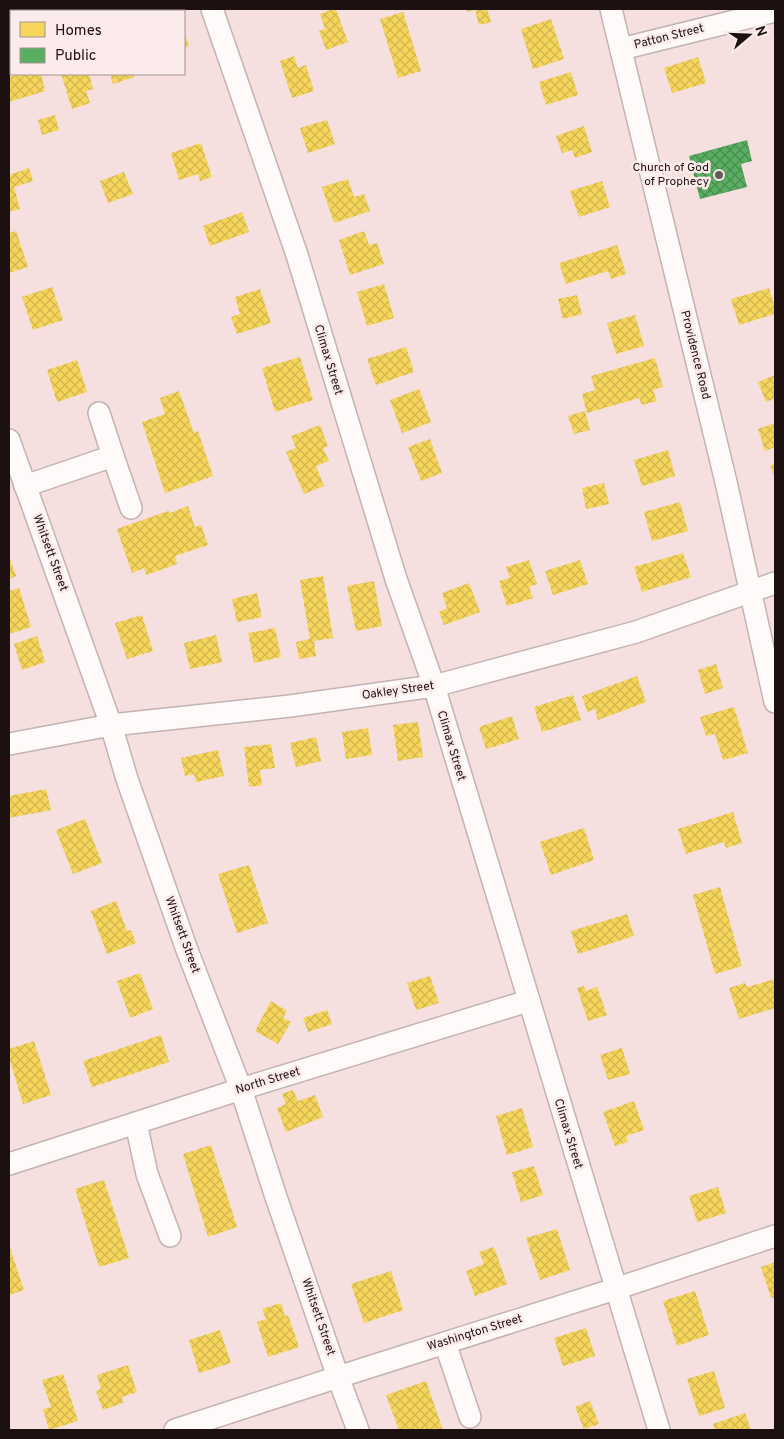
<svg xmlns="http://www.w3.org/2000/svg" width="784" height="1439" font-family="Overpass,sans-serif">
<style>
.homes{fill:url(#homes-cross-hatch)}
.public{fill:url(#public-cross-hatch)}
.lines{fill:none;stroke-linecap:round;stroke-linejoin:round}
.minor-casing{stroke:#c4b2b2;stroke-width:24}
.minor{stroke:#fefafa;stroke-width:21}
.poi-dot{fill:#695858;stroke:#fbebea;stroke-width:2}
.labels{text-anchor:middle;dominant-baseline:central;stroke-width:5;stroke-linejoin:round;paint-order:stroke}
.street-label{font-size:12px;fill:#1d1010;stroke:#fbebea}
.poi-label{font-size:12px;fill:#1d1010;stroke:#fbebea;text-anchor:end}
</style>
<defs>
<pattern id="homes-cross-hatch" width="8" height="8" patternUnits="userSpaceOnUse" patternTransform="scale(1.25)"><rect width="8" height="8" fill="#f6d55c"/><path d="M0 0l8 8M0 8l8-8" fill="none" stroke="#d2b64f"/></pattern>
<pattern id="public-cross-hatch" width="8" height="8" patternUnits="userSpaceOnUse" patternTransform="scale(1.25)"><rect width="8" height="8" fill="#5aae61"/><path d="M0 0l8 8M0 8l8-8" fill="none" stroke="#4a8c4f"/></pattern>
</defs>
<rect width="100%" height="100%" fill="#f5dfdf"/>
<g class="homes">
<polygon points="333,9 336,9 348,42 326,50 319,31 325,29 320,14"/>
<polygon points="466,9 487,9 491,22 479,25 475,10 467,12"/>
<polygon points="403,12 421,71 398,78 380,19"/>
<polygon points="551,19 564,59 533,69 521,29"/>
<polygon points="184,31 189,46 184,47"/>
<polygon points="294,56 298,68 306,65 314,91 292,98 280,61"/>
<polygon points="698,57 706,83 672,93 664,68"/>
<polygon points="571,72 578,95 546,105 539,82"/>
<polygon points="21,74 41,74 45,91 9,102 9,77"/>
<polygon points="61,74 89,74 93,89 86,91 90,103 72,109"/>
<polygon points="110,74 133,74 134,77 113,84"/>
<polygon points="55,115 59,130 42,135 38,120"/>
<polygon points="327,120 335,144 308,153 300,128"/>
<polygon points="584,126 592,152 575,158 572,150 562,153 556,136"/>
<polygon points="201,143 212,177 200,181 198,174 179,180 171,153"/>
<polygon points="29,168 33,181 14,187 20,209 9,212 9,175"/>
<polygon points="124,172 133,194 108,203 100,181"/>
<polygon points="348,179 354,197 364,194 370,211 334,223 322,187"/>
<polygon points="602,181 610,207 579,217 570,191"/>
<polygon points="242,212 249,232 210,246 203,226"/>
<polygon points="16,231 28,267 9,273 9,233"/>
<polygon points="364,231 369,245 377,243 384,264 350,275 339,240"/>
<polygon points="617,245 626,274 611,279 608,271 566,284 559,263"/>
<polygon points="384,284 394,318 367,326 357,292"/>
<polygon points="52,287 63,320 33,330 22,297"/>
<polygon points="769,288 775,308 775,314 739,325 731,299"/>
<polygon points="260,289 271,323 237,334 231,317 240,314 235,297"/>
<polygon points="577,295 582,314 563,319 558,299"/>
<polygon points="635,315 644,346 616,354 607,323"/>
<polygon points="406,347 414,372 376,385 367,359"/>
<polygon points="300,357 313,400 275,412 262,368"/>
<polygon points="655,358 663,387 653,390 657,401 642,405 639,398 587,413 582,394 595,390 591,376"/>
<polygon points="77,360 87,392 57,402 47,370"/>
<polygon points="775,375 775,398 766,402 758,382"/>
<polygon points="419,389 431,422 402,433 390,400"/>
<polygon points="179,391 194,433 198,431 213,476 165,493 142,422 165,414 160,398"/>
<polygon points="585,411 590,430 574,434 568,416"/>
<polygon points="775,423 775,447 765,451 758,429"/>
<polygon points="320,425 328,446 323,448 329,461 316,466 324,486 304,494 286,452 296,448 291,436"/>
<polygon points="430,439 442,473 421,481 408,447"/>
<polygon points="668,450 675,476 642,486 634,460"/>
<polygon points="775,464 775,478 770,465"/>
<polygon points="604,483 609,504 586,509 582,488"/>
<polygon points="680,502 688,531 652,541 644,512"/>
<polygon points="188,506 195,527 201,525 208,545 175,556 177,564 146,575 144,568 132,573 117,529 168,511 170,513"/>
<polygon points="683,553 691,577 642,592 634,567"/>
<polygon points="9,556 16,576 9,579"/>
<polygon points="529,560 537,584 529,587 533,598 507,606 499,581 510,578 506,567"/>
<polygon points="580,560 588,584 553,595 545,571"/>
<polygon points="323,576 333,638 314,641 316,656 299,659 296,642 310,639 300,580"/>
<polygon points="374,581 382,626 356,631 347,586"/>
<polygon points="469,583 480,612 444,625 439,612 447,608 442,593"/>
<polygon points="19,588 31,627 9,634 9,591"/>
<polygon points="257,593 262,617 237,622 232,599"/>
<polygon points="142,615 153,651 127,659 115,623"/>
<polygon points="275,628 281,657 254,663 248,633"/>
<polygon points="216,635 222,662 190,669 184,643"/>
<polygon points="37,636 45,662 22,670 14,644"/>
<polygon points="716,664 723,688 705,694 698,670"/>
<polygon points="637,676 646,702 598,720 595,709 587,712 582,696"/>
<polygon points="573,695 581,720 542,732 534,707"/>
<polygon points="734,707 748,753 723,760 715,734 706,736 700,717"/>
<polygon points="512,716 519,739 486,749 479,727"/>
<polygon points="418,722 423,757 398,761 393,725"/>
<polygon points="368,728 372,755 346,759 342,732"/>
<polygon points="316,737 321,761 296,767 290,743"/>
<polygon points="271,744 275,768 260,770 262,785 249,787 244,747"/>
<polygon points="218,750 224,776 196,782 194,774 185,776 181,758"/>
<polygon points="46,789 51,810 9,818 9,796"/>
<polygon points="733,812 742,843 726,848 724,842 686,854 678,829"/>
<polygon points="85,819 102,863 73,874 56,830"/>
<polygon points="584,828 594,860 551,875 540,842"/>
<polygon points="249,865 268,923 237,933 218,874"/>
<polygon points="720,887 742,966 715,974 693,895"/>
<polygon points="116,901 127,931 131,930 136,943 107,954 91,911"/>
<polygon points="627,914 634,936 578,954 571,931"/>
<polygon points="140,973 153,1009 130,1018 117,981"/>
<polygon points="430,976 439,1003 416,1010 407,983"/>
<polygon points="775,979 775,1008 739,1019 729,988 745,983 747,987"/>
<polygon points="584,986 586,991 597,987 607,1015 588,1021 577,988"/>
<polygon points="271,1001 287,1011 283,1018 291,1022 278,1044 255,1031"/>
<polygon points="327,1010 332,1024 308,1032 303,1018"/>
<polygon points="161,1035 169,1062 92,1087 83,1061"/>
<polygon points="34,1041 51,1095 23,1104 9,1057 9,1049"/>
<polygon points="622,1048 630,1074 608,1080 600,1055"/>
<polygon points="293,1090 298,1101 315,1095 323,1117 286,1132 277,1108 286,1104 282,1094"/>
<polygon points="634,1101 644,1130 626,1136 628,1142 615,1146 603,1112"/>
<polygon points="522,1108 533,1147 507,1155 496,1116"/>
<polygon points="211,1145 237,1227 208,1237 183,1154"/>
<polygon points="534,1166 543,1195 521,1202 512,1172"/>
<polygon points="104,1180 129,1258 99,1267 75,1189"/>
<polygon points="718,1187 726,1213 697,1222 689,1196"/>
<polygon points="557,1229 570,1270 540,1280 526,1238"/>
<polygon points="9,1245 24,1290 9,1295"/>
<polygon points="494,1247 507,1284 475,1296 466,1271 484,1264 479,1252"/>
<polygon points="775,1262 775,1297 771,1298 761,1267"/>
<polygon points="391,1271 403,1310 364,1323 351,1284"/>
<polygon points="695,1291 709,1335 677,1346 663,1301"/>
<polygon points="281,1303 285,1316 288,1315 299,1347 268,1357 257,1322 266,1319 262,1309"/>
<polygon points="586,1328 595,1356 563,1366 554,1338"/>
<polygon points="220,1330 231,1363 199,1373 189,1340"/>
<polygon points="128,1365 137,1392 122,1397 123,1403 103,1410 96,1391 101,1389 97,1375"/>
<polygon points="714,1371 725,1408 699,1416 687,1379"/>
<polygon points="63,1374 78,1421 49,1430 43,1409 51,1407 42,1380"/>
<polygon points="426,1381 443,1430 399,1430 386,1395"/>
<polygon points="590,1401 599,1424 584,1429 575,1407"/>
<polygon points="745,1413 751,1430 715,1430 713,1424"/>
</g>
<polygon class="public" points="747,140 752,161 741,164 747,187 700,199 689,156"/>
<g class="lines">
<g class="minor-casing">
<g id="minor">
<polyline points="212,9 297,255 396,579 434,686 659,1430"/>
<polyline points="611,9 726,482 775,702"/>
<polyline points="54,11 63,9"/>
<polyline points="9,24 11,23"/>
<polyline points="621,49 775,11"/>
<polyline points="99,413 113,456"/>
<polyline points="9,440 111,725 127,779 187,950 241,1089 276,1197 338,1377 358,1430"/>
<polyline points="25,486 113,456 131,508"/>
<polyline points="9,744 111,725 290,706 434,686 636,632 775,583"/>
<polyline points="136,1123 147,1174 170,1236"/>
<polyline points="9,1164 241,1089 528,1001"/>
<polyline points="445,1343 470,1417"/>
<polyline points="175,1430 338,1377 615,1289 775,1236"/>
</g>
</g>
<use href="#minor" class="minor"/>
</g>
<circle class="poi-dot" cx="719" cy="175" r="5"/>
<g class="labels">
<g class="street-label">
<text transform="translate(669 37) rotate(-14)">Patton Street</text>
<text transform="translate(695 355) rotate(76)">Providence Road</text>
<text transform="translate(328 360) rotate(73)">Climax Street</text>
<text transform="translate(50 553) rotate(70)">Whitsett Street</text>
<text transform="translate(398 691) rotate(-8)">Oakley Street</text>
<text transform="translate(451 746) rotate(73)">Climax Street</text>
<text transform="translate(182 935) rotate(70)">Whitsett Street</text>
<text transform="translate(268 1081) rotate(-17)">North Street</text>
<text transform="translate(568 1134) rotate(73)">Climax Street</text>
<text transform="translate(318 1317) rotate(71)">Whitsett Street</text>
<text transform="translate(475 1333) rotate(-17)">Washington Street</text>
</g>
<g class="poi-label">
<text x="709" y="168">Church of God<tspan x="709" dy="14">of Prophecy</tspan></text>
</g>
</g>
<rect width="784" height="1439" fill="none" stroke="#1d1010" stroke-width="20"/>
<rect x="10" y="10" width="175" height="65" fill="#fbebea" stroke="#a29393"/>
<rect x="20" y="22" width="25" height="15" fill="#f6d55c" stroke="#a29393"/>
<text x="55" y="35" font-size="15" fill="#1d1010">Homes</text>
<rect x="20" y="48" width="25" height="15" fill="#5aae61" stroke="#a29393"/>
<text x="55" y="60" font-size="15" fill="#1d1010">Public</text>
<g transform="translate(749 35) rotate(71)" stroke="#fbebea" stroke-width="4" paint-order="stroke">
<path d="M0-4L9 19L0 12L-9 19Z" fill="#1d1010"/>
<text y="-8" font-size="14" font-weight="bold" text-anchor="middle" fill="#1d1010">N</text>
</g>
</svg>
